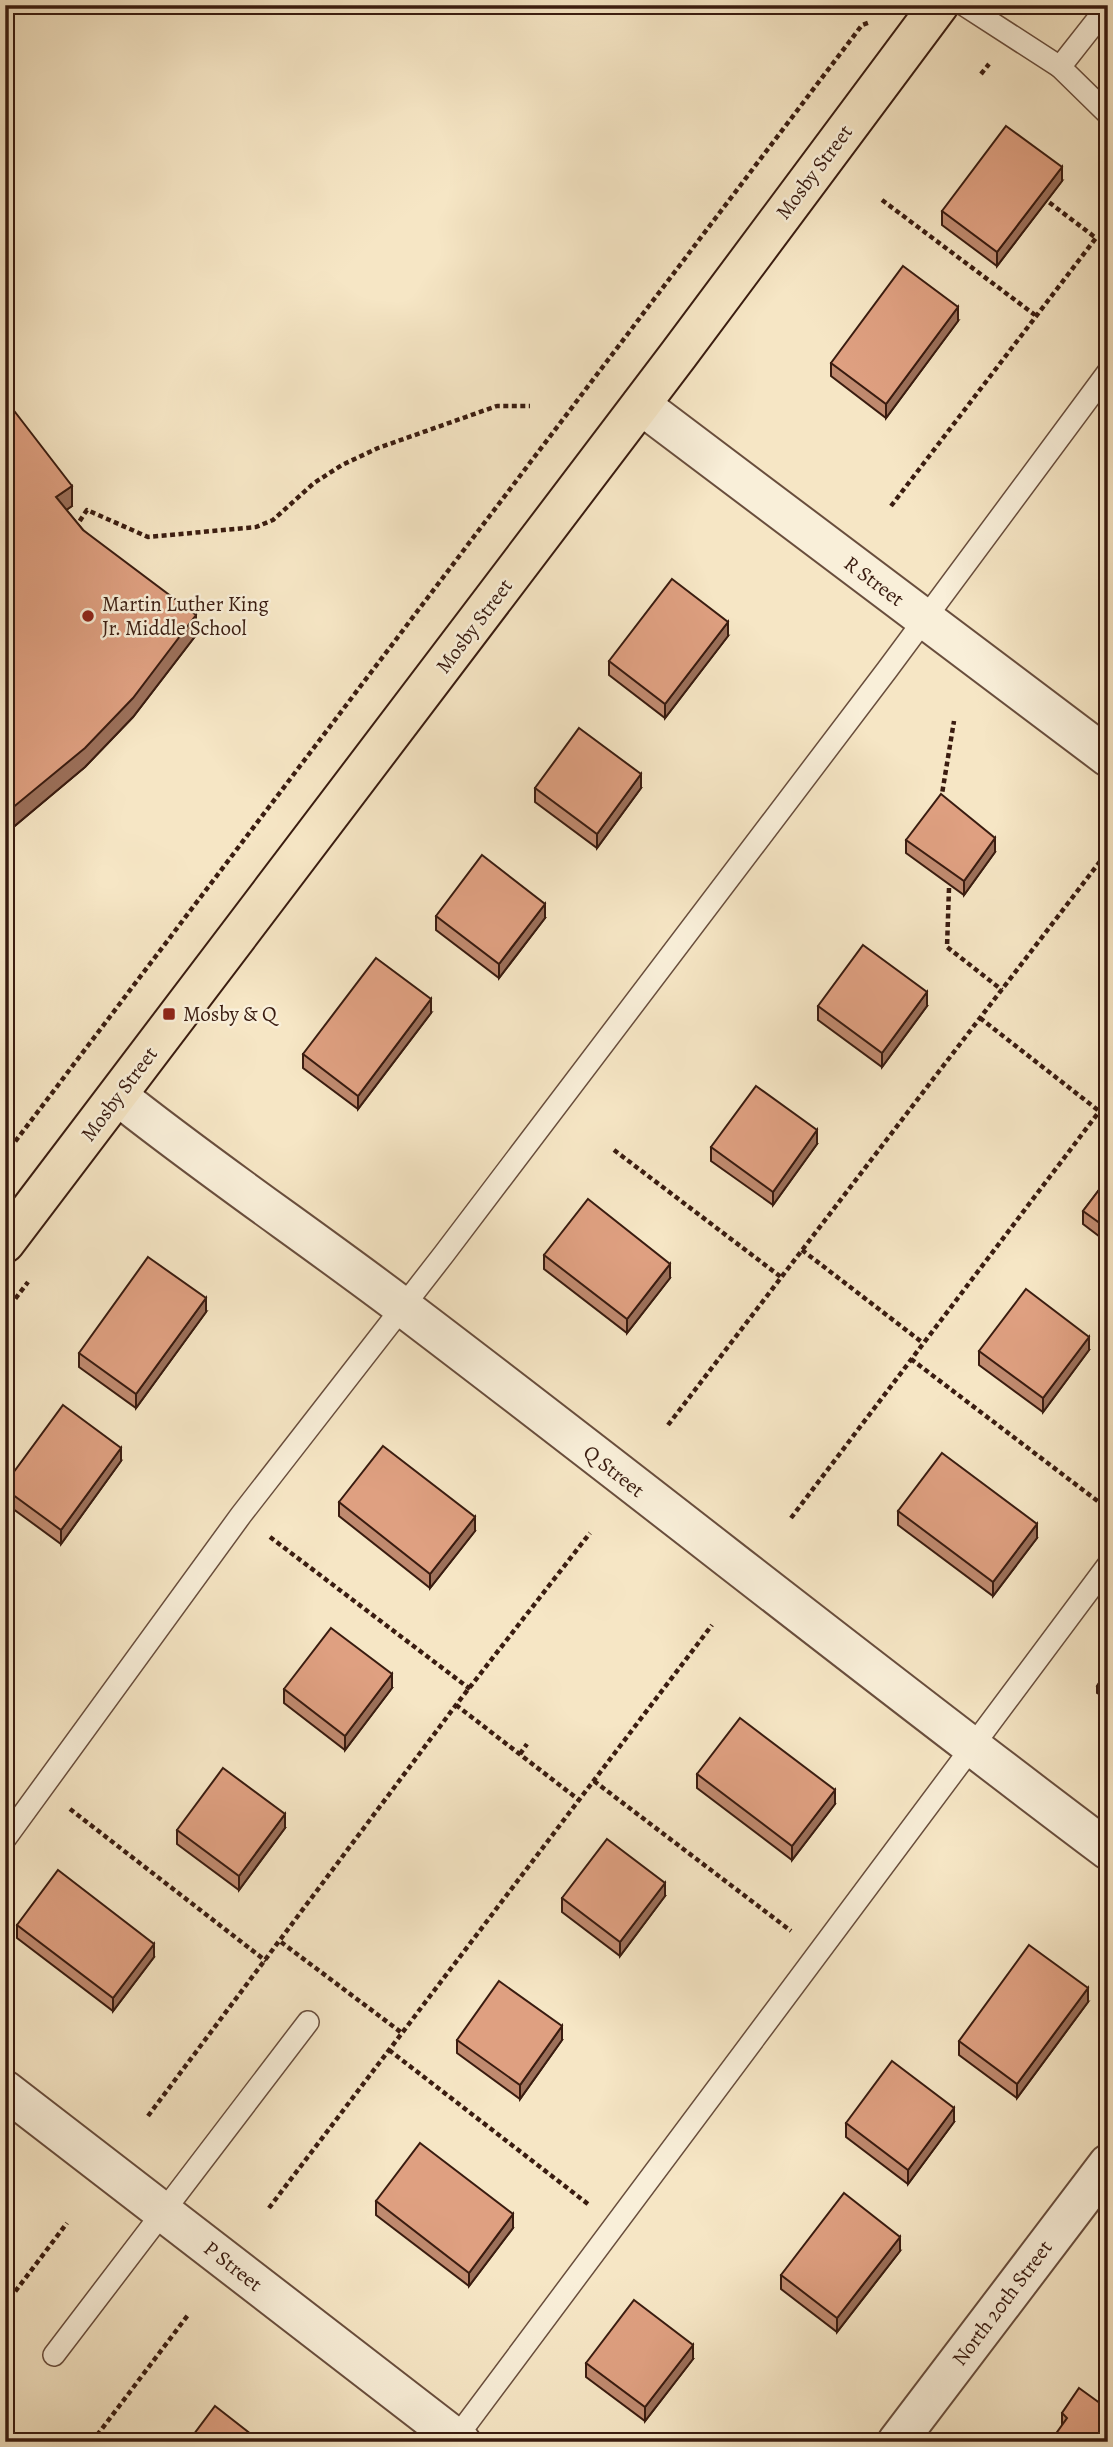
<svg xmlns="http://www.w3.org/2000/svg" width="1113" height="2447" font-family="Alegreya,serif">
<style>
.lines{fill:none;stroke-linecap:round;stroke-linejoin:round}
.service-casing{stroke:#694e3d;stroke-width:24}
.minor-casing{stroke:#694e3d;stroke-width:42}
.primary-casing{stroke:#3a1c10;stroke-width:42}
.path{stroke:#3a1c10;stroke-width:4.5;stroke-dasharray:5 3.5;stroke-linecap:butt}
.service{stroke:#f9efd9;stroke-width:21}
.minor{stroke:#f9efd9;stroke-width:38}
.primary{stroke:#f6e6c5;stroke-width:38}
.wall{fill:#c08a6f;stroke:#3a1c10;stroke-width:2}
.shaded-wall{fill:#9c705a;stroke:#3a1c10;stroke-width:2}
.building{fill:#dfa081;stroke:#3a1c10;stroke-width:2}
.poi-dot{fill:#8f2418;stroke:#f9efd9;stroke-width:2.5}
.labels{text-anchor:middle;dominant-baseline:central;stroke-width:5;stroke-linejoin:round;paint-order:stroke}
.street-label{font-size:21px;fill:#3a1c10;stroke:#f9efd9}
.poi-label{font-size:21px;fill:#3a1c10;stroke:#f9efd9;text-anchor:start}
</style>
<rect width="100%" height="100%" fill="#f6e6c5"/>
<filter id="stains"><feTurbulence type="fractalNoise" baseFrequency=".00286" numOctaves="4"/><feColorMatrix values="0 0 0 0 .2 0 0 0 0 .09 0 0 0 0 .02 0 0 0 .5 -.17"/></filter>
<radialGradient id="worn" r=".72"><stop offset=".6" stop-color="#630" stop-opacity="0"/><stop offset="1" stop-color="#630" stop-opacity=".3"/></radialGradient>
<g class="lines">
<g class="service-casing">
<g id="service">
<polyline points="964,5 1060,67 1108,6"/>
<polyline points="1060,67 1108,114"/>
<polyline points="5,1839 241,1515 444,1254 887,670 1108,372"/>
<polyline points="54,2355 308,2022"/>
<polyline points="453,2442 1108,1565"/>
</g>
</g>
<g class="minor-casing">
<g id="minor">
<polyline points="641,405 1108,757"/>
<path d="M118,1096C211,1170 309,1236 404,1308C640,1487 871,1672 1108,1850"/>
<polyline points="5,2090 461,2442"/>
<polyline points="897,2442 1108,2164"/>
</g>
</g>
<g class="primary-casing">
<polyline id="primary" points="5,1243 679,354 939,5"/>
</g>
<g class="path">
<polyline points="981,74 989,64"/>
<polyline points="882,200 1035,315"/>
<polyline points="891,506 1096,238 1046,200"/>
<polyline points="75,528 87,510 148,537 256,527 273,520 314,483 342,465 378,448 497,406 530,406"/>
<polyline points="941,800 954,721"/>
<polyline points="949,888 947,947 1002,990"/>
<polyline points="980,1018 1099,1111"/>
<polyline points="614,1150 781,1277"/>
<polyline points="5,1155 862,25 870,22"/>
<polyline points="802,1250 923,1343"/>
<polyline points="5,1312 28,1282"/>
<polyline points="911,1359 1108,1509"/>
<polyline points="668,1425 1108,851"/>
<polyline points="791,1518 1108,1100"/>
<polyline points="270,1537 470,1689"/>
<polyline points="456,1705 579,1800"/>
<polyline points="520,1754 527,1744"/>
<polyline points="594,1781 791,1931"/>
<polyline points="70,1809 266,1961"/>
<polyline points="281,1942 402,2033"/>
<polyline points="389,2050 588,2204"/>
<polyline points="148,2116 456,1705 590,1533"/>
<polyline points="269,2208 712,1625"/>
<polyline points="5,2305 67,2223"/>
<polyline points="92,2442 188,2315"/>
</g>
<use href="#service" class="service"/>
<use href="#minor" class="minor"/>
<use href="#primary" class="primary"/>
</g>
<g class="wall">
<polygon points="1062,181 997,266 942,225 942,211"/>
<polygon points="958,321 886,418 831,376 831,363"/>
<polygon points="5,399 72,506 66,510 83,530 196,635 133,717 85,767 5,834"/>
<polygon points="728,636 665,718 609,675 609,661"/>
<polygon points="535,788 641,788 597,848 535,802"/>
<polygon points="906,840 995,852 964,895 906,853"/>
<polygon points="436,916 545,918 499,978 436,930"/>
<polygon points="818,1006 927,1006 882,1067 818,1020"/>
<polygon points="431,1013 358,1109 303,1068 303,1054"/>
<polygon points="817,1144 773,1205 711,1161 711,1147"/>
<polygon points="1108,1178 1108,1243 1083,1224 1083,1211"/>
<polygon points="544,1255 670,1278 627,1333 544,1269"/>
<polygon points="206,1312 136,1408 79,1367 79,1353"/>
<polygon points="1089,1350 1043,1412 979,1365 979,1351"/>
<polygon points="121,1461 61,1544 5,1503 5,1484"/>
<polygon points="339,1502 475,1531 430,1588 339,1516"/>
<polygon points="898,1511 1037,1538 993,1596 898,1525"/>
<polygon points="1108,1672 1108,1699 1097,1693 1097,1686"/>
<polygon points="392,1688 345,1750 284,1703 284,1689"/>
<polygon points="697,1774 835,1804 792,1860 697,1788"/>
<polygon points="285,1828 239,1890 177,1844 177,1830"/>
<polygon points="665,1896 620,1956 562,1912 562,1898"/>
<polygon points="17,1925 154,1957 113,2011 17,1938"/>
<polygon points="1088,2002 1017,2098 959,2055 959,2041"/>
<polygon points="457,2040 562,2040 520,2099 457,2053"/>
<polygon points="954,2122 908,2184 846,2137 846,2123"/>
<polygon points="376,2201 513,2228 469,2286 376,2215"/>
<polygon points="900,2251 837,2332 781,2289 781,2275"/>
<polygon points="693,2359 645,2421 586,2377 586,2363"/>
<polygon points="1108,2409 1062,2425 1062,2413"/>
</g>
<g class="shaded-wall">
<polygon points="1062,167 1062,181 997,266 997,252"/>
<polygon points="958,307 958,321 886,418 886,404"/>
<polygon points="72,486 72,506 56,517 56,497"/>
<polygon points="196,615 196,635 133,717 85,767 5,834 5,814"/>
<polygon points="728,622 728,636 665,718 665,704"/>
<polygon points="641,774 641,788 597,848 597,834"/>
<polygon points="995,838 995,852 964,895 964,881"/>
<polygon points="545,904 545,918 499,978 499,964"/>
<polygon points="927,992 927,1006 882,1067 882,1053"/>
<polygon points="431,999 431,1013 358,1109 358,1096"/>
<polygon points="817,1130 817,1144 773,1205 773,1192"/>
<polygon points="670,1264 670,1278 627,1333 627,1319"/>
<polygon points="206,1298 206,1312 136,1408 136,1394"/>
<polygon points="1089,1337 1089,1350 1043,1412 1043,1398"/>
<polygon points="121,1448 121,1461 61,1544 61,1530"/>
<polygon points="475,1517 475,1531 430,1588 430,1574"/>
<polygon points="1037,1524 1037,1538 993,1596 993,1582"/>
<polygon points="11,1591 11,1605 5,1612 5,1598"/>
<polygon points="392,1674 392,1688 345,1750 345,1736"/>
<polygon points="835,1790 835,1804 792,1860 792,1846"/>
<polygon points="285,1814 285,1828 239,1890 239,1876"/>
<polygon points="665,1883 665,1896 620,1956 620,1942"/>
<polygon points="154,1944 154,1957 113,2011 113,1998"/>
<polygon points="1088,1988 1088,2002 1017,2098 1017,2084"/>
<polygon points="562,2026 562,2040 520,2099 520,2085"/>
<polygon points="954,2108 954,2122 908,2184 908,2170"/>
<polygon points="513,2214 513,2228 469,2286 469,2273"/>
<polygon points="900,2237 900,2251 837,2332 837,2318"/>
<polygon points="693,2345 693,2359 645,2421 645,2407"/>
</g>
<g class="building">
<polygon points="1006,126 1062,167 997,252 942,211"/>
<polygon points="903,266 958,307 886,404 831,363"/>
<polygon points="5,399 72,486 56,497 83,530 196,615 133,698 85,748 5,814 5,579 11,574 5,567"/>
<polygon points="672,579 728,622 665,704 609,661"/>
<polygon points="579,728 641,774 597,834 535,788"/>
<polygon points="941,794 995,838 964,881 906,840"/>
<polygon points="482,855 545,904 499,964 436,916"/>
<polygon points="863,945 927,992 882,1053 818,1006"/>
<polygon points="376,958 431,999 358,1096 303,1054"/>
<polygon points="756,1086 817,1130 773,1192 711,1147"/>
<polygon points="1108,1178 1108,1229 1083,1211"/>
<polygon points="588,1199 670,1264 627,1319 544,1255"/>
<polygon points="148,1257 206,1298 136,1394 79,1353"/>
<polygon points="1026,1289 1089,1337 1043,1398 979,1351"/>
<polygon points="63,1405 121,1448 61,1530 5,1489 5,1484"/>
<polygon points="383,1446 475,1517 430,1574 339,1502"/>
<polygon points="942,1453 1037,1524 993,1582 898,1511"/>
<polygon points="5,1587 11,1591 5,1598"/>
<polygon points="331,1628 392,1674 345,1736 284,1689"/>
<polygon points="1106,1671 1108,1672 1108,1692 1097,1686"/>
<polygon points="740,1718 835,1790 792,1846 697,1774"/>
<polygon points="223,1768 285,1814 239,1876 177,1830"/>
<polygon points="607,1839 665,1883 620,1942 562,1898"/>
<polygon points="58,1870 154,1944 113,1998 17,1925"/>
<polygon points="1029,1945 1088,1988 1017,2084 959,2041"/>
<polygon points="499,1981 562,2026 520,2085 457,2040"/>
<polygon points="892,2061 954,2108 908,2170 846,2123"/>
<polygon points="420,2143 513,2214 469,2273 376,2201"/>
<polygon points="844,2193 900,2237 837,2318 781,2275"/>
<polygon points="634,2300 693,2345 645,2407 586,2363"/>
<polygon points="1079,2388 1108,2409 1108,2442 1050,2442 1067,2418 1062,2413"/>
<polygon points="215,2406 261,2442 188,2442"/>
</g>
<g class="poi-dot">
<circle cx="88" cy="616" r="7"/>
<rect x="162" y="1007" width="14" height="14" rx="3.5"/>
</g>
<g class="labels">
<g class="street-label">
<text transform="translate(814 172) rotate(-53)">Mosby Street</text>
<text transform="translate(874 581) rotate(37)">R Street</text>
<text transform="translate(474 626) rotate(-53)">Mosby Street</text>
<text transform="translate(119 1094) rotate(-53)">Mosby Street</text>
<text transform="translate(614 1471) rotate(38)">Q Street</text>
<text transform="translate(233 2266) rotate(38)">P Street</text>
<text transform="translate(1002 2303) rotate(-53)">North 20th Street</text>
</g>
<g class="poi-label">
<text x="102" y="604">Martin Luther King<tspan x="102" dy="24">Jr. Middle School</tspan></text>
<text x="183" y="1014">Mosby &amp; Q</text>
</g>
</g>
<rect width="1113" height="2447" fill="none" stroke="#f6e6c5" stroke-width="28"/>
<rect x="7" y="7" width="1099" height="2433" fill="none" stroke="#3a1c10" stroke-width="3.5"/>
<rect x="14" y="14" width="1085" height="2419" fill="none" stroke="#3a1c10" stroke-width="2"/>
<rect width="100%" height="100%" filter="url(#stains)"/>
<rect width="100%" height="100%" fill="url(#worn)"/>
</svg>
